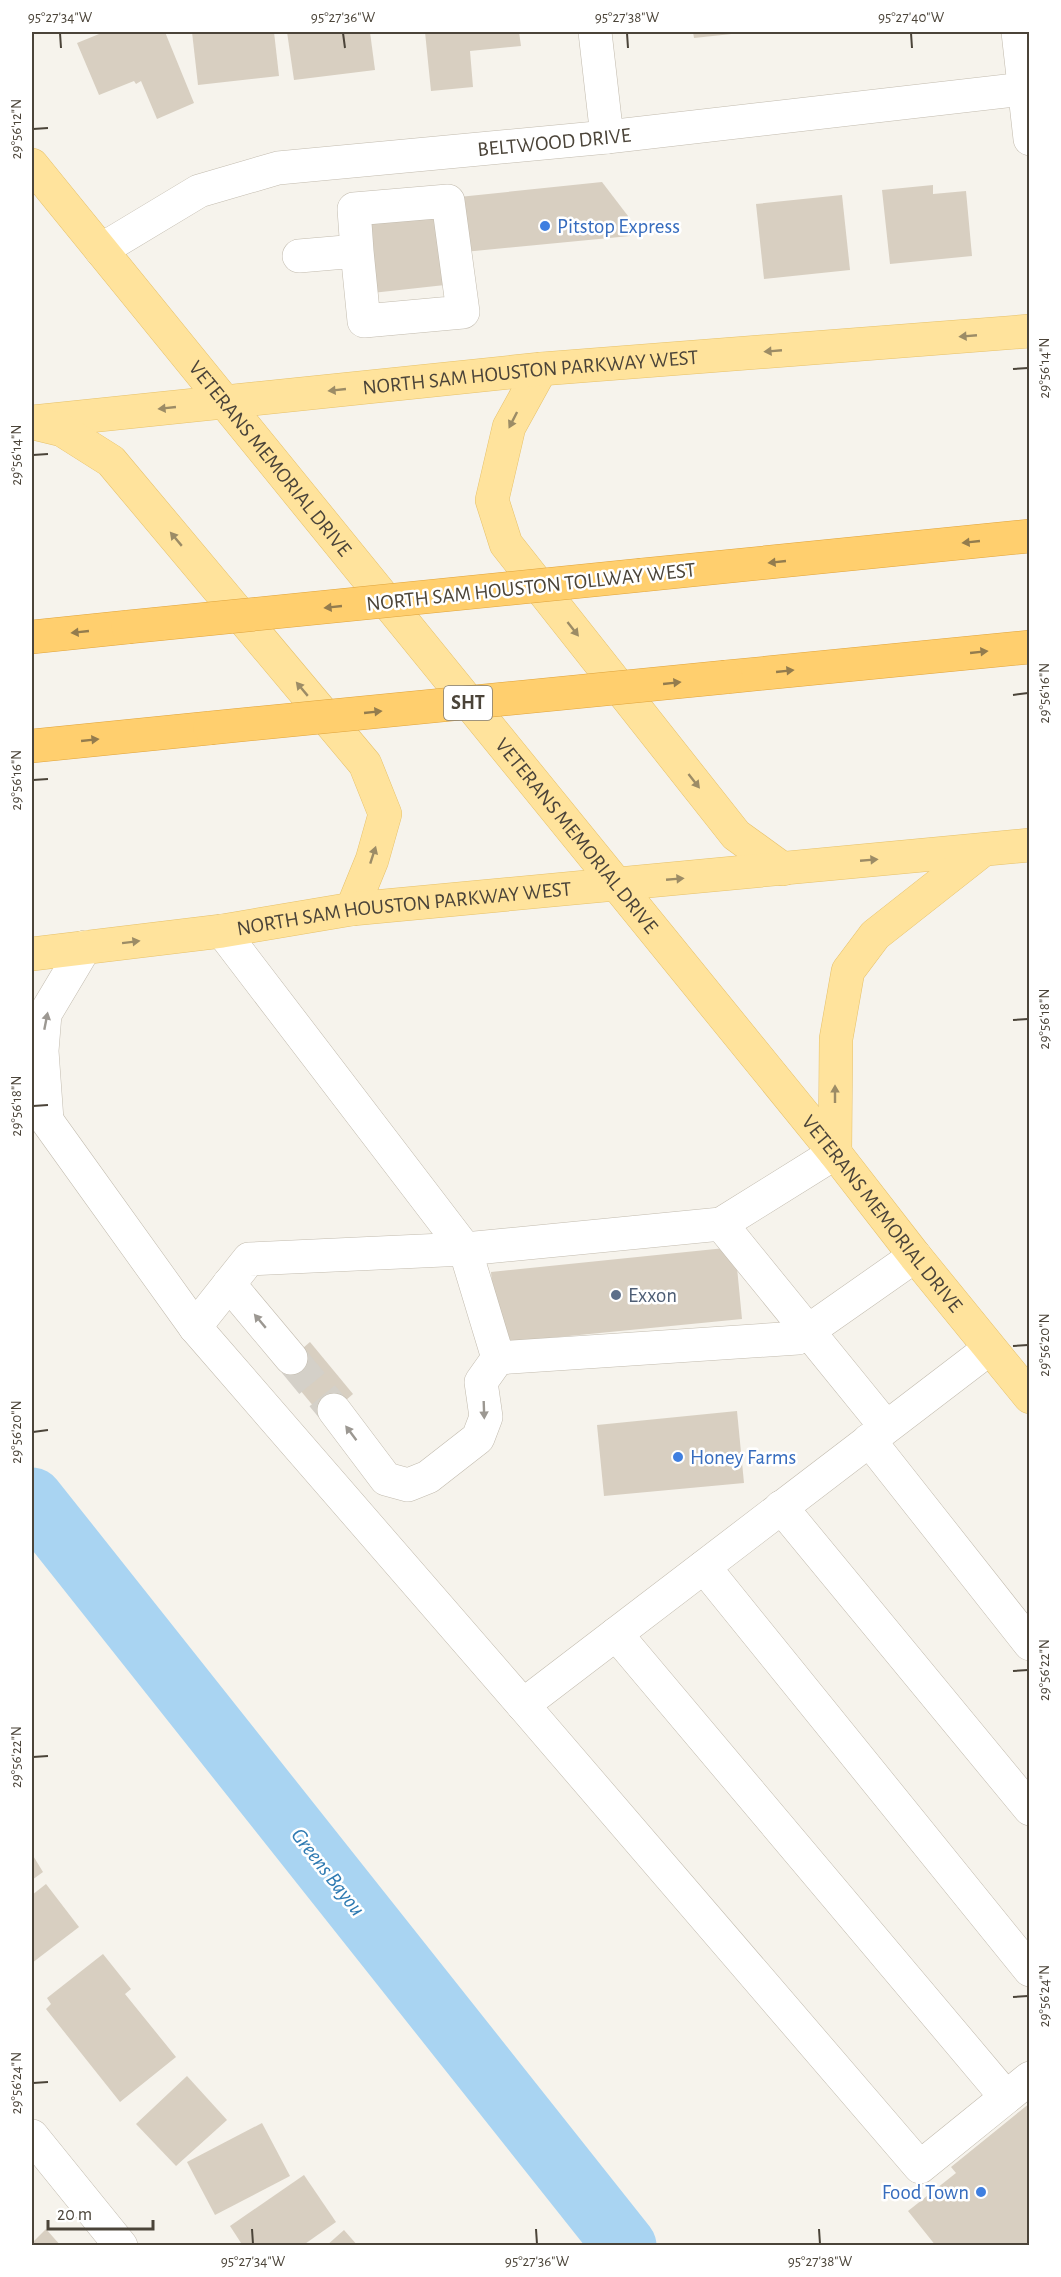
<svg xmlns="http://www.w3.org/2000/svg" width="1061" height="2277" font-family="'Alegreya Sans',sans-serif">
<style>
.lines{fill:none;stroke-linecap:round;stroke-linejoin:round}
.river{stroke:#a9d4f2;stroke-width:63}
.building{fill:#d8cfc1}
.minor-tunnel{stroke:#d4d0c8;stroke-width:33;stroke-dasharray:33 16;stroke-linecap:butt}
.minor-casing{stroke:#c2bbae;stroke-width:34}
.major-casing{stroke:#e6c16a;stroke-width:34}
.highway-casing{stroke:#e0a43c;stroke-width:34}
.minor{stroke:#fff;stroke-width:33}
.major{stroke:#ffe39c;stroke-width:33}
.highway{stroke:#ffcf6e;stroke-width:33}
.highway-bridge-casing{stroke:#e0a43c;stroke-width:34;stroke-linecap:butt}
.highway-bridge{stroke:#ffcf6e;stroke-width:33}
.oneway{fill:#9c8c66}
.oneway2{fill:#937c4e}
.oneway3{fill:#9c9892}
.ticks{fill:none;stroke:#4b4439;stroke-width:2}
.shop-dot{fill:#3f7fe0;stroke:#fff;stroke-width:2}
.service-dot{fill:#5c6f8a;stroke:#fff;stroke-width:2}
.labels{text-anchor:middle;dominant-baseline:central;stroke-width:5;stroke-linejoin:round;paint-order:stroke}
.shield{fill:#fff;stroke:#817c74;stroke-width:1.5}
.shield-label{font-size:20px;font-weight:bold;fill:#4b4439}
.street-label{font-size:21px;fill:#4b4439;stroke:#fff}
.shop-label{font-size:21px;fill:#366cbe;stroke:#fff;text-anchor:start}
.service-label{font-size:21px;fill:#4e5e75;stroke:#fff;text-anchor:start}
.water-label{font-size:22px;font-style:italic;fill:#2e7ab2;stroke:#fff}
.neatline{fill:none;stroke:#4b4439;stroke-width:2}
.ticks-label{font-size:15px;text-anchor:middle;fill:#4b4439}
</style>
<rect width="100%" height="100%" fill="#f6f3ec"/>
<g class="lines">
<polyline class="river" points="32,1499 625,2246"/>
</g>
<g class="building">
<polygon points="104,32 165,32 194,103 157,119 141,81 136,84 134,81 99,95 77,43"/>
<polygon points="192,32 274,32 279,76 198,85"/>
<polygon points="287,32 370,32 375,70 294,80"/>
<polygon points="425,32 519,32 521,46 470,51 473,87 431,91"/>
<polygon points="693,32 740,32 741,33 694,38"/>
<polygon points="602,182 628,216 630,236 464,252 459,197"/>
<polygon points="933,185 933,194 966,191 972,256 890,264 882,190"/>
<polygon points="842,195 850,270 764,279 756,204"/>
<polygon points="437,213 445,285 372,293 364,221"/>
<polygon points="735,1247 742,1319 497,1343 491,1272"/>
<polygon points="310,1342 353,1394 324,1419 281,1367"/>
<polygon points="737,1411 744,1483 604,1496 597,1425"/>
<polygon points="32,1854 43,1872 32,1880"/>
<polygon points="46,1884 79,1927 32,1963 32,1895"/>
<polygon points="103,1954 131,1989 125,1994 176,2057 120,2102 46,2009 51,2004 47,1998"/>
<polygon points="187,2076 227,2120 176,2166 136,2124"/>
<polygon points="1030,2103 1030,2246 936,2246 908,2211 956,2173 951,2167"/>
<polygon points="262,2123 290,2176 215,2215 187,2162"/>
<polygon points="304,2175 336,2222 302,2246 243,2246 230,2226"/>
<polygon points="46,2229 61,2246 32,2246 32,2243"/>
<polygon points="344,2230 358,2246 326,2246"/>
</g>
<g class="lines">
<polyline class="minor-tunnel" points="291,1358 334,1410"/>
<g class="minor-casing">
<g id="minor">
<polyline points="595,32 607,137"/>
<polyline points="1018,32 1030,139"/>
<path id="s1" d="M101,250L199,191L278,168L607,137L1024,89"/>
<polyline points="299,256 357,251 354,209 448,201 463,312 364,321 357,251"/>
<polyline points="222,931 465,1249 721,1224 835,1153"/>
<polyline points="32,1100 195,1327 523,1705 989,1349"/>
<polyline points="47,1120 42,1051 45,1014 85,947"/>
<polyline points="721,1224 886,1427"/>
<polyline points="229,1284 291,1358"/>
<polyline points="195,1327 249,1259 465,1249 498,1358 798,1338 915,1256"/>
<polyline points="334,1410 386,1479 408,1485 428,1477 478,1438 486,1417 481,1382 498,1358"/>
<polyline points="869,1440 1030,1644"/>
<polyline points="781,1507 1030,1809"/>
<polyline points="704,1567 1030,1970"/>
<polyline points="616,1634 1006,2097"/>
<polyline points="523,1705 920,2167 1030,2078"/>
<polyline points="32,2136 121,2246"/>
</g>
</g>
<g class="major-casing">
<g id="major">
<path id="s2" d="M32,165L835,1153L915,1256L1030,1397"/>
<polyline points="541,369 509,427 492,500 506,544 736,835 783,869"/>
<path id="s3" d="M32,422L541,369L1030,331"/>
<polyline points="37,424 62,430 111,461 365,764 385,814 372,860 352,909"/>
<path id="s4" d="M32,954L222,931L352,909L1030,845"/>
<polyline points="835,1153 836,1039 848,971 875,935 983,850"/>
</g>
</g>
<g class="highway-casing">
<g id="highway">
<polyline points="642,575 1030,536"/>
<polyline points="32,637 128,627"/>
<polyline points="726,677 1030,647"/>
<polyline points="32,746 210,728"/>
</g>
</g>
<use href="#minor" class="minor"/>
<use href="#major" class="major"/>
<use href="#highway" class="highway"/>
<g class="highway-bridge-casing">
<g id="highway-bridge">
<polyline points="128,627 642,575"/>
<polyline points="210,728 726,677"/>
</g>
</g>
<use href="#highway-bridge" class="highway-bridge"/>
</g>
<defs><path id="oneway-solid" d="M-6-.8H1V-3.2L6.5 0L1 3.2V.8H-6Z" transform="scale(1.5)"/></defs>
<g class="oneway">
<use href="#oneway-solid" transform="translate(968 336) rotate(175)"/>
<use href="#oneway-solid" transform="translate(773 351) rotate(175)"/>
<use href="#oneway-solid" transform="translate(337 390) rotate(174)"/>
<use href="#oneway-solid" transform="translate(167 408) rotate(174)"/>
<use href="#oneway-solid" transform="translate(513 420) rotate(117)"/>
<use href="#oneway-solid" transform="translate(176 539) rotate(-130)"/>
<use href="#oneway-solid" transform="translate(573 629) rotate(52)"/>
<use href="#oneway-solid" transform="translate(302 689) rotate(-130)"/>
<use href="#oneway-solid" transform="translate(694 781) rotate(52)"/>
<use href="#oneway-solid" transform="translate(373 855) rotate(-72)"/>
<use href="#oneway-solid" transform="translate(869 860) rotate(-5)"/>
<use href="#oneway-solid" transform="translate(675 879) rotate(-5)"/>
<use href="#oneway-solid" transform="translate(131 942) rotate(-7)"/>
<use href="#oneway-solid" transform="translate(835 1094) rotate(-90)"/>
</g>
<g class="oneway2">
<use href="#oneway-solid" transform="translate(971 542) rotate(174)"/>
<use href="#oneway-solid" transform="translate(777 562) rotate(174)"/>
<use href="#oneway-solid" transform="translate(333 607) rotate(174)"/>
<use href="#oneway-solid" transform="translate(80 632) rotate(174)"/>
<use href="#oneway-solid" transform="translate(979 652) rotate(-6)"/>
<use href="#oneway-solid" transform="translate(785 671) rotate(-6)"/>
<use href="#oneway-solid" transform="translate(672 683) rotate(-6)"/>
<use href="#oneway-solid" transform="translate(373 712) rotate(-6)"/>
<use href="#oneway-solid" transform="translate(90 740) rotate(-6)"/>
</g>
<g class="oneway3">
<use href="#oneway-solid" transform="translate(46 1021) rotate(-79)"/>
<use href="#oneway-solid" transform="translate(260 1321) rotate(-130)"/>
<use href="#oneway-solid" transform="translate(484 1410) rotate(88)"/>
<use href="#oneway-solid" transform="translate(351 1433) rotate(-127)"/>
</g>
<path class="ticks" d="M60,33L61,48M343,33L345,48M627,33L628,48M911,33L912,48M33,129L48,128M1013,369L1028,368M33,455L48,454M1013,695L1028,693M33,780L48,779M1013,1020L1028,1019M33,1106L48,1105M1013,1346L1028,1345M33,1432L48,1430M1013,1671L1028,1670M33,1757L48,1756M1013,1997L1028,1996M33,2083L48,2082M252,2229L253,2244M536,2229L537,2244M819,2229L820,2244"/>
<g class="shop-dot">
<circle cx="545" cy="226" r="6"/>
<circle cx="678" cy="1457" r="6"/>
<circle cx="981" cy="2192" r="6"/>
</g>
<circle class="service-dot" cx="616" cy="1295" r="6"/>
<g class="labels">
<rect class="shield" x="444" y="686" width="48" height="34" rx="4.5"/>
<g class="shield-label">
<text x="468" y="703">SHT</text>
</g>
<g class="street-label">
<text stroke="none"><textPath href="#s1" startOffset="474">BELTWOOD DRIVE</textPath></text>
<text stroke="none"><textPath href="#s3" startOffset="501">NORTH SAM HOUSTON PARKWAY WEST</textPath></text>
<text stroke="none"><textPath href="#s2" startOffset="378">VETERANS MEMORIAL DRIVE</textPath></text>
<text transform="translate(531 587) rotate(-6)">NORTH SAM HOUSTON TOLLWAY WEST</text>
<text stroke="none"><textPath href="#s2" startOffset="864">VETERANS MEMORIAL DRIVE</textPath></text>
<text stroke="none"><textPath href="#s4" startOffset="375">NORTH SAM HOUSTON PARKWAY WEST</textPath></text>
<text stroke="none"><textPath href="#s2" startOffset="1350">VETERANS MEMORIAL DRIVE</textPath></text>
</g>
<g class="shop-label">
<text x="557" y="226">Pitstop Express</text>
<text x="690" y="1457">Honey Farms</text>
<text x="969" y="2192" text-anchor="end">Food Town</text>
</g>
<g class="service-label">
<text x="628" y="1295">Exxon</text>
</g>
<g class="water-label">
<text transform="translate(328 1872) rotate(52)">Greens Bayou</text>
</g>
</g>
<rect width="1061" height="2277" fill="none" stroke="#ffffff" stroke-width="66"/>
<path d="M48 2220v9h105v-9" fill="none" stroke="#4b4439" stroke-width="3"/>
<text x="57" y="2220" font-size="18" fill="#4b4439" stroke="#ffffff" stroke-width="4.5" paint-order="stroke">20 m</text>
<rect x="33" y="33" width="995" height="2211" class="neatline"/>
<g class="ticks-label">
<text x="60" y="22">95°27'34"W</text>
<text x="343" y="22">95°27'36"W</text>
<text x="627" y="22">95°27'38"W</text>
<text x="911" y="22">95°27'40"W</text>
<text transform="translate(16 129) rotate(-90)" y="5">29°56'12"N</text>
<text transform="translate(1044 368) rotate(-90)" y="5">29°56'14"N</text>
<text transform="translate(16 455) rotate(-90)" y="5">29°56'14"N</text>
<text transform="translate(1044 693) rotate(-90)" y="5">29°56'16"N</text>
<text transform="translate(16 780) rotate(-90)" y="5">29°56'16"N</text>
<text transform="translate(1044 1019) rotate(-90)" y="5">29°56'18"N</text>
<text transform="translate(16 1106) rotate(-90)" y="5">29°56'18"N</text>
<text transform="translate(1044 1345) rotate(-90)" y="5">29°56'20"N</text>
<text transform="translate(16 1432) rotate(-90)" y="5">29°56'20"N</text>
<text transform="translate(1044 1670) rotate(-90)" y="5">29°56'22"N</text>
<text transform="translate(16 1757) rotate(-90)" y="5">29°56'22"N</text>
<text transform="translate(1044 1996) rotate(-90)" y="5">29°56'24"N</text>
<text transform="translate(16 2083) rotate(-90)" y="5">29°56'24"N</text>
<text x="253" y="2266">95°27'34"W</text>
<text x="537" y="2266">95°27'36"W</text>
<text x="820" y="2266">95°27'38"W</text>
</g>
</svg>
